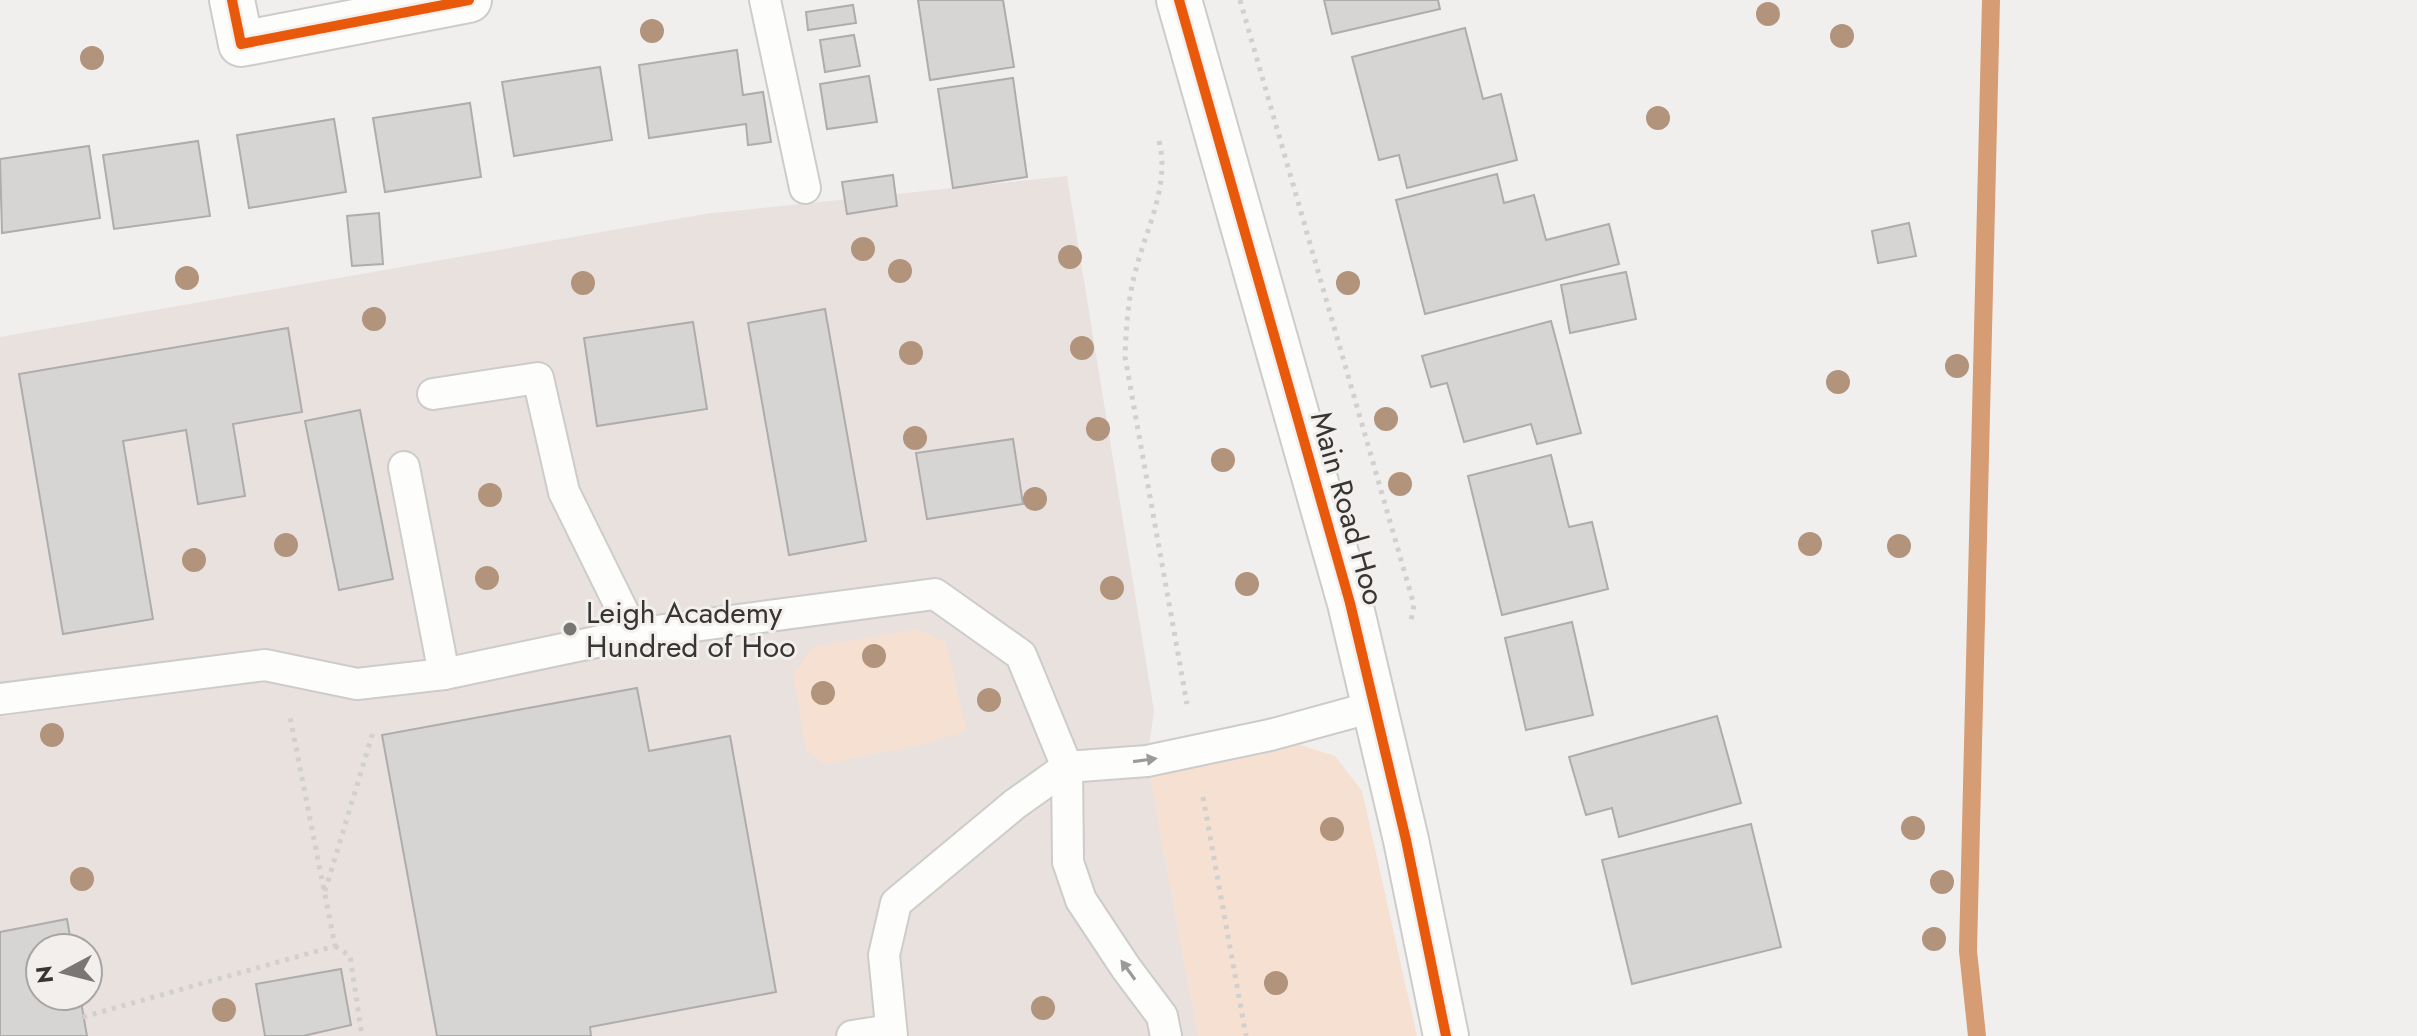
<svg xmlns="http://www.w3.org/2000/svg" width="2417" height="1036" font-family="Jost,sans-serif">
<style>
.built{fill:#e8e1de;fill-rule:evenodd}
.green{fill:#f5e0d2}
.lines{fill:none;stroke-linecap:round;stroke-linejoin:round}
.stream{stroke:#d69c73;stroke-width:18}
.building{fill:#d7d5d4;stroke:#aeacac;stroke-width:2}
.service-casing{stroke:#cdcccb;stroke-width:34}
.minor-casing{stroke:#cdcccb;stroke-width:48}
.tertiary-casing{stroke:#cdcccb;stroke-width:48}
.path{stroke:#d1d0cf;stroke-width:5;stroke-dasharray:4 6;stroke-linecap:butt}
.service{stroke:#fdfdfc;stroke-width:30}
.minor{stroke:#fdfdfc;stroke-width:44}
.tertiary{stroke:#fdfdfc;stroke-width:44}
.cycleway-casing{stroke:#f2efed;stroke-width:15}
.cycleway{stroke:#e8590c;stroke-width:10}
.tree{fill:#b2937b}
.oneway{fill:#9a9a98}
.poi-dot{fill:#787776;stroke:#f2efed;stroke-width:3}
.labels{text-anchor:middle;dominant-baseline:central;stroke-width:6;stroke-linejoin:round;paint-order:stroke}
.street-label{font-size:30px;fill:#373635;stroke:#f2efed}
.poi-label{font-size:30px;fill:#373635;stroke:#f2efed;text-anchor:start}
</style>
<rect width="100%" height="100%" fill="#f1efee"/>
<path class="built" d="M1067,176L1154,711L1147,761L1198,1036H0V337L705,214ZM40,948H88V996H40Z"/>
<g class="green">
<polygon points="918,629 946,642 967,731 925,744 823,764 806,750 793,675 812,647"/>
<polygon points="1270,735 1335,756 1362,791 1417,1036 1198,1036 1147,761"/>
</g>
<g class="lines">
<polyline class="stream" points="1977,1036 1968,951 1991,0"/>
</g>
<g class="building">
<polygon points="918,0 1003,0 1014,67 930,80"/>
<polygon points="1324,0 1438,0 1440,9 1332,34"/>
<polygon points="853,5 856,23 808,30 806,12"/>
<polygon points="1465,28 1483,99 1501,94 1517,160 1407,188 1399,155 1379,160 1352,57"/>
<polygon points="854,35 860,66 825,72 820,40"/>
<polygon points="737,50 743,95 763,92 771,142 748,145 746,124 649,138 639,65"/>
<polygon points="600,67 612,140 514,156 502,82"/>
<polygon points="869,76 877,122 827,129 820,84"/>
<polygon points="1013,78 1027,177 953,188 938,89"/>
<polygon points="470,103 481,177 385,192 373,118"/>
<polygon points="334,119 346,192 249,208 237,135"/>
<polygon points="198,141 210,216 114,229 103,155"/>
<polygon points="89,146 100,218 2,233 0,159"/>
<polygon points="1497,174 1504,203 1534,195 1546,240 1609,224 1619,264 1425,314 1396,200"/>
<polygon points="893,175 897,206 847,214 842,182"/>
<polygon points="379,213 383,264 352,266 347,216"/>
<polygon points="1909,223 1916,256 1878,263 1872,231"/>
<polygon points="1626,272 1636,319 1570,333 1561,285"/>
<polygon points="825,309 866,541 789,555 748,323"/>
<polygon points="1551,321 1581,433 1537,444 1531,424 1464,442 1447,383 1431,387 1422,356"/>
<polygon points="693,322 707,409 597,426 584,338"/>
<polygon points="288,328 302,412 233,424 245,496 198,504 186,430 123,441 153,619 63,634 19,374"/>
<polygon points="360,410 393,579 339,590 305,421"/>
<polygon points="1013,439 1023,504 927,519 916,453"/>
<polygon points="1551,455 1569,527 1592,522 1608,589 1502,615 1468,476"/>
<polygon points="1572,622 1593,715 1526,730 1505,638"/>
<polygon points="637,688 649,751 730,736 776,992 590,1027 591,1036 437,1036 382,735"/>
<polygon points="1717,716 1741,803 1619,837 1612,808 1586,815 1569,757"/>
<polygon points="1751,824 1781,947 1632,984 1602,860"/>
<polygon points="67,919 72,948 40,948 40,996 80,996 87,1036 0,1036 0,932"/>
<polygon points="341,969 351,1025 303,1036 265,1036 256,984"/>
</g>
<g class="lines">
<g class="service-casing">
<g id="service">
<polyline points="765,0 805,188"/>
<polyline points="433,394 538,378 564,492 634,634"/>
<polyline points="404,467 444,674"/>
<polyline points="0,699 265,665 357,684 444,674 634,634 935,594 1021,655 1067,767 1068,862 1081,900 1126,968 1162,1016 1166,1036"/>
<polyline points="852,1036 891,1030"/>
<polyline points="892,1036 884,955 896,903 1015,804 1067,767 1147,761 1270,735 1376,706"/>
</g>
</g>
<g class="minor-casing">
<polyline id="minor" points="232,0 241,44 469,0"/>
</g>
<g class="tertiary-casing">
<polyline id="tertiary" points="1179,0 1350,603 1406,840 1446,1036"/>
</g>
<g class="path">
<polyline points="1240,0 1414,605 1411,621"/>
<path d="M1159,141C1170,185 1147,227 1136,269C1128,298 1126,328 1125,357L1187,704"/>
<polyline points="1203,797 1246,1036"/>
<polyline points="325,891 374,729"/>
<polyline points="335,946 350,956 362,1036"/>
<polyline points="83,1017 335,946 290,717"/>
</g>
<use href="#service" class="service"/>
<use href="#minor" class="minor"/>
<use href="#tertiary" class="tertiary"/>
<g class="cycleway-casing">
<g id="cycleway">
<polyline points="232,0 241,44 469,0"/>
<polyline points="1179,0 1350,603 1406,840 1446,1036"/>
</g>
</g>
<use href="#cycleway" class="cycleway"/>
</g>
<g class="tree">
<circle cx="1768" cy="14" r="12"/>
<circle cx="652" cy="31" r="12"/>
<circle cx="1842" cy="36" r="12"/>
<circle cx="92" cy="58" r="12"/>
<circle cx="1658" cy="118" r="12"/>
<circle cx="863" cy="249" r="12"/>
<circle cx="1070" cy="257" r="12"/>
<circle cx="900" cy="271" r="12"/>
<circle cx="187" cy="278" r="12"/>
<circle cx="583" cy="283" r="12"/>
<circle cx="1348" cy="283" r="12"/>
<circle cx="374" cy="319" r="12"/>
<circle cx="1082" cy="348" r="12"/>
<circle cx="911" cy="353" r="12"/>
<circle cx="1957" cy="366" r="12"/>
<circle cx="1838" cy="382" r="12"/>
<circle cx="1386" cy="419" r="12"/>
<circle cx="1098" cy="429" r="12"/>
<circle cx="915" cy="438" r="12"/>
<circle cx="1223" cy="460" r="12"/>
<circle cx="1400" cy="484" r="12"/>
<circle cx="490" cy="495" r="12"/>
<circle cx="1035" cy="499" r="12"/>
<circle cx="1810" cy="544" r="12"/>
<circle cx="286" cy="545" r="12"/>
<circle cx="1899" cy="546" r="12"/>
<circle cx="194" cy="560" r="12"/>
<circle cx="487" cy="578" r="12"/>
<circle cx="1247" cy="584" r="12"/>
<circle cx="1112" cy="588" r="12"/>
<circle cx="874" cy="656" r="12"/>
<circle cx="823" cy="693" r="12"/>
<circle cx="989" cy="700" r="12"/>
<circle cx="52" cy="735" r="12"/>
<circle cx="1913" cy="828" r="12"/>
<circle cx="1332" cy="829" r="12"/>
<circle cx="82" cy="879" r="12"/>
<circle cx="1942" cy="882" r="12"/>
<circle cx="1934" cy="939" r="12"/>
<circle cx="1276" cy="983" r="12"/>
<circle cx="1043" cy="1008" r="12"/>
<circle cx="224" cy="1010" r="12"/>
</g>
<defs><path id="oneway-solid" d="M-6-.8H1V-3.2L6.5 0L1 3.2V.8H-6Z" transform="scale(2)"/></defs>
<g class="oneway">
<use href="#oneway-solid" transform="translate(1145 760) rotate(-8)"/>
<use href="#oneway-solid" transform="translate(1128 970) rotate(-126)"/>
</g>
<circle class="poi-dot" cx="570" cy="629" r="8"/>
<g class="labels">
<g class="street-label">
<text transform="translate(1348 508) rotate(74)">Main Road Hoo</text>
</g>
<g class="poi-label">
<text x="586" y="612">Leigh Academy<tspan x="586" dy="34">Hundred of Hoo</tspan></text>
</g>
</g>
<g transform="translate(64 972) rotate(263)"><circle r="38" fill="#f2efed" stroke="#a7a5a3" stroke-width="2"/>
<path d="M0-6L14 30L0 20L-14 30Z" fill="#787776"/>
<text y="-12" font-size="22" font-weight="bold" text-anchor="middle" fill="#373635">N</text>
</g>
</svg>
